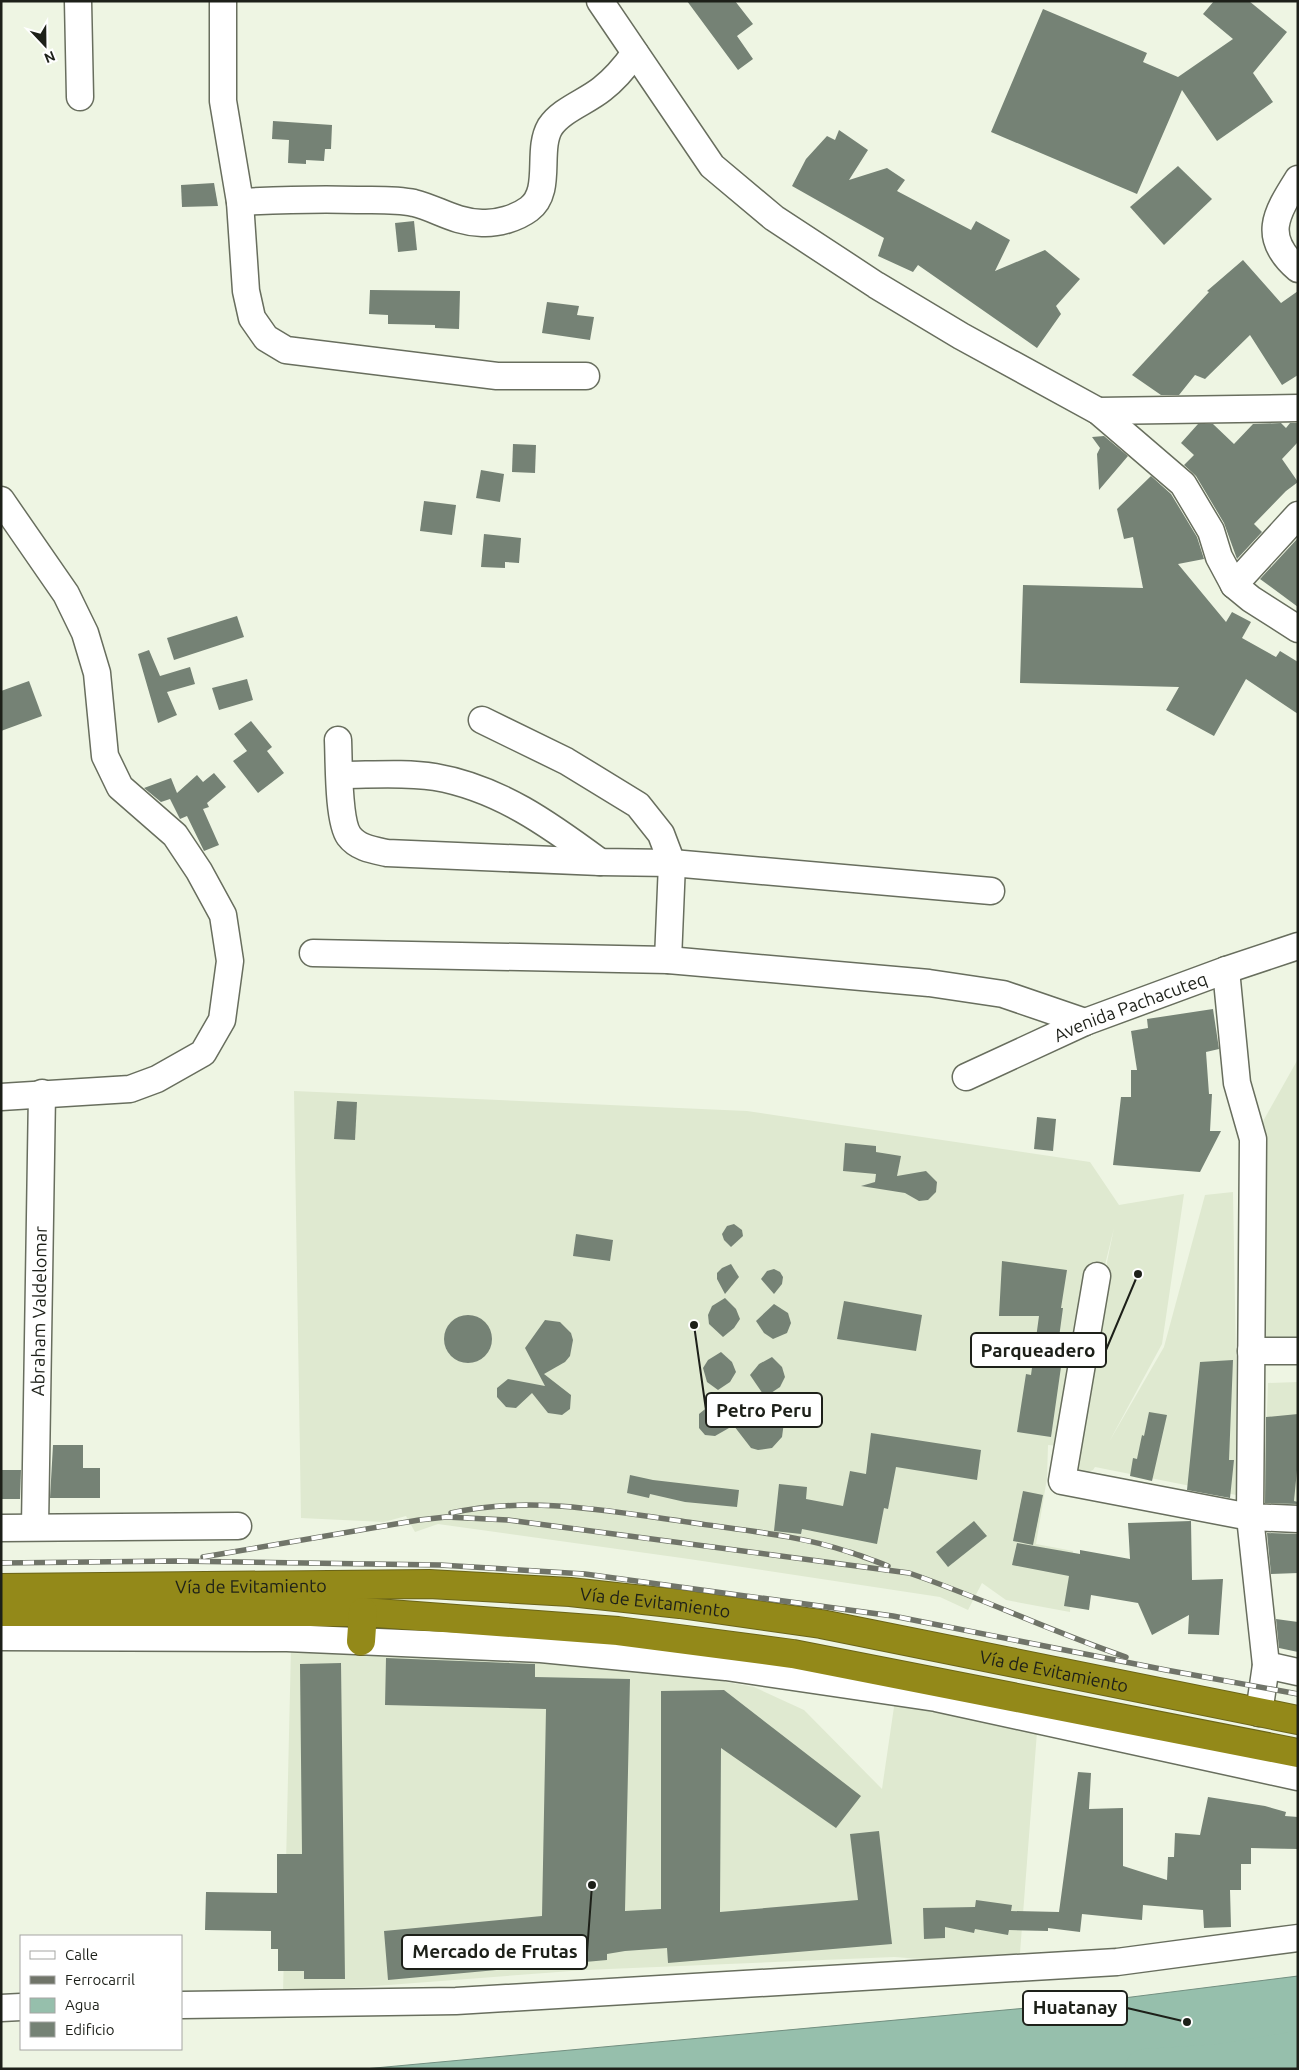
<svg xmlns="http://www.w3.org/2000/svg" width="1299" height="2070" font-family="Ubuntu,sans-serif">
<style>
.built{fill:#dfe9d0}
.water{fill:#96bfac;stroke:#728f80}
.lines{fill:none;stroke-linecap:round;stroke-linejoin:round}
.river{stroke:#96bfac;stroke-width:40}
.building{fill:#758275}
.minor-casing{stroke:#686e5e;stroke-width:29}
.highway-casing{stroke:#6a6419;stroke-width:30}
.minor{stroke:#fff;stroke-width:26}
.highway{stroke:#938919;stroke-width:28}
.rail-casing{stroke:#707469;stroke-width:5.5}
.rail{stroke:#fff;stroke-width:4;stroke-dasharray:11;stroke-linecap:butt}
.labels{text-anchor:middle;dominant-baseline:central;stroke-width:5;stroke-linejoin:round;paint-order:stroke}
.street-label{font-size:18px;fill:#1d2019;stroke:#fff}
.leader{fill:none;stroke:#1d2019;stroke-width:2}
.callout-dot{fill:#1d2019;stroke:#fff;stroke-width:2}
.callout{fill:#fff;stroke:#1d2019;stroke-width:2}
.callout-label{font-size:19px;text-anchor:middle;font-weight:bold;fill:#1d2019}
</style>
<rect width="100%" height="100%" fill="#eef5e3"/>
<g class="built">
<polygon points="1298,1059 1298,1346 1258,1346 1253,1139"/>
<polygon points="294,1091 747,1111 1090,1162 1119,1205 1184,1194 1162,1344 1109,1442 1164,1347 1205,1195 1233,1192 1236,1360 1236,1495 1095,1467 1093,1470 1062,1481 1114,1228 1061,1446 1048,1445 1047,1478 1036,1544 1073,1551 1070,1612 1006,1600 982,1583 968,1610 940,1597 689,1559 438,1524 415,1532 406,1516 384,1522 301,1518"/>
<polygon points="1298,1382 1298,1519 1263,1520 1268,1383"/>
<polygon points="291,1648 538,1658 682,1674 754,1687 804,1710 882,1789 895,1700 1038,1719 1019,1966 894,1957 585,1970 283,1993"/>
</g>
<polygon class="water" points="1298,1976 1298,2051 1220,2064 1145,2069 364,2069 1092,2002"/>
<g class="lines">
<polyline class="river" points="1145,2069 1220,2064 1298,2051"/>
</g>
<g class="building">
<polygon points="687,1 735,1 753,24 737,36 753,59 738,70"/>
<polygon points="1214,1 1249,1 1287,32 1253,73 1273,102 1217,141 1182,90 1137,194 991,132 1043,9 1147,53 1143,62 1178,77 1233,39 1203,14"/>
<polygon points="273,121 332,125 331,149 325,149 324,161 306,160 306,164 288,163 289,140 272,139"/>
<polygon points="839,130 868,150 849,180 887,168 905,180 897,191 971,230 976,221 1010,240 995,271 1045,250 1080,279 1056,306 1061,314 1037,348 918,265 913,272 878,256 884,238 792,186 806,159 827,136 835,140"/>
<polygon points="1178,166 1212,199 1164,245 1130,207"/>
<polygon points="214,183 218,206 182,207 181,185"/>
<polygon points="414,221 417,250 398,252 395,223"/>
<polygon points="1243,260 1281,303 1298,291 1298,375 1282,385 1250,335 1205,379 1195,375 1179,395 1161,395 1132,375 1209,292 1207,291"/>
<polygon points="370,290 460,291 459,329 435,328 435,325 388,324 388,315 369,314"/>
<polygon points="547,302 579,306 577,315 594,317 590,340 542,333"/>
<polygon points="1281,423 1286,428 1290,423 1298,423 1298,442 1282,459 1298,482 1286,491 1254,524 1262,532 1237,559 1224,523 1196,476 1184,465 1194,455 1181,443 1198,424 1213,424 1234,444 1253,424"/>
<polygon points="1104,436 1128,456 1099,490 1097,454 1100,448 1092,437"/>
<polygon points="513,444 536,445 535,473 512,472"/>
<polygon points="481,470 504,474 500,502 476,498"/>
<polygon points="1151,476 1171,494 1197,537 1204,559 1178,564 1226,622 1232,612 1251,622 1242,638 1276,657 1280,651 1298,662 1298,714 1246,679 1214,736 1166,710 1179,687 1020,683 1023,585 1143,588 1133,537 1124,539 1117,509"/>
<polygon points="424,501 456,505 452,535 420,531"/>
<polygon points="484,534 521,538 519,563 505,562 505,568 481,567"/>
<polygon points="1298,538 1298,607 1260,579"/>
<polygon points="237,616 244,637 174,660 167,638"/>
<polygon points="149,650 160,676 190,667 195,684 167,692 177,715 158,723 138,654"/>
<polygon points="247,679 253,700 219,710 212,688"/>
<polygon points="29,681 42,716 1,731 1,691"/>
<polygon points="251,721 272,747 267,751 284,773 258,793 233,761 247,751 234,734"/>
<polygon points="214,773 226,787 207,803 209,807 203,809 219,845 204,851 187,816 180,819 170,799 161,802 144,788 171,778 177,793 197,775 203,782"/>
<polygon points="1213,1009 1219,1049 1206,1052 1209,1094 1212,1094 1210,1131 1221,1131 1200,1172 1113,1165 1121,1097 1131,1097 1131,1070 1137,1070 1131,1031 1148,1028 1147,1019"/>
<polygon points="337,1101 357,1102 355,1140 334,1139"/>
<polygon points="1037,1117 1056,1119 1053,1151 1034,1149"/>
<polygon points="845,1143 876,1146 876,1152 901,1156 897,1176 926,1171 937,1182 936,1192 928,1200 919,1201 905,1193 861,1186 875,1182 876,1174 843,1171"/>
<polygon points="734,1224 742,1230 743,1236 731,1247 724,1240 722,1234 727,1226"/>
<polygon points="576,1234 613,1240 610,1261 573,1256"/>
<polygon points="1002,1261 1067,1270 1061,1308 1063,1308 1055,1367 1061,1367 1051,1437 1017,1432 1026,1374 1031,1375 1039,1316 999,1316"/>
<polygon points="731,1264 739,1277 725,1294 717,1279 717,1273 722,1268"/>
<polygon points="774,1269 780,1272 783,1277 782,1284 774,1294 761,1279 767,1271"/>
<polygon points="725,1298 736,1309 740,1319 734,1328 723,1337 709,1324 708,1315 712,1306"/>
<polygon points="844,1301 922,1315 916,1351 837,1339"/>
<polygon points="774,1304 788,1313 791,1323 787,1333 773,1339 764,1333 756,1321"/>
<circle cx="468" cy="1339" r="24"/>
<polygon points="545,1320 560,1322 571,1333 573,1340 570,1356 565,1362 544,1374 571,1395 570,1409 562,1415 548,1413 532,1393 516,1408 506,1407 497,1397 497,1388 508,1379 545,1386 525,1348"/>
<polygon points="721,1352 732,1362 736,1372 730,1382 718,1390 707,1382 703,1368 708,1360"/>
<polygon points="772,1357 782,1367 785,1377 780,1387 765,1397 750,1375 759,1364"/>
<polygon points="1233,1360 1229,1460 1234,1460 1230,1498 1187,1490 1200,1362"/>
<polygon points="765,1399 780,1415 784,1422 782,1437 772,1448 758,1450 751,1448 734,1426 736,1424 715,1436 705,1435 699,1428 699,1414 715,1401 736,1423 747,1411"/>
<polygon points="1149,1412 1167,1415 1152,1481 1130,1476 1133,1458 1137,1459 1142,1435 1144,1436"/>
<polygon points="1298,1414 1298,1460 1294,1501 1298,1502 1298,1504 1265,1503 1266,1417"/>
<polygon points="871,1433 981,1450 977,1480 896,1467 888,1509 884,1508 877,1544 802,1529 801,1534 774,1531 779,1484 807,1487 806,1499 843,1506 850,1471 866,1474"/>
<polygon points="53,1445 83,1445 83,1468 100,1468 100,1498 50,1498"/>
<polygon points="1,1470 21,1470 20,1499 1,1499"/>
<polygon points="630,1475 653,1480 739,1490 737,1507 685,1502 650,1494 649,1498 627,1493"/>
<polygon points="1023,1491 1043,1495 1033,1545 1013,1541"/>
<polygon points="974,1521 987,1536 948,1567 936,1552"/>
<polygon points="1191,1521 1192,1580 1223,1579 1219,1635 1188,1634 1189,1615 1152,1635 1138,1603 1091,1595 1089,1610 1064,1606 1069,1576 1012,1565 1017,1543 1080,1554 1080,1550 1130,1559 1128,1523"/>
<polygon points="1267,1533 1298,1534 1298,1573 1271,1574"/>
<polygon points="1276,1619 1298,1622 1298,1652 1279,1648"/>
<polygon points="386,1658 535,1664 535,1677 630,1679 625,1911 661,1909 661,1691 724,1690 861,1796 836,1828 721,1748 720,1912 858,1900 850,1834 879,1831 892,1944 668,1963 667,1948 625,1951 607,1954 607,1960 388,1980 384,1931 542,1916 546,1709 385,1705"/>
<polygon points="341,1663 345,1979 304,1979 304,1971 278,1971 278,1949 271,1949 271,1931 205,1930 206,1892 277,1893 277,1854 302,1854 300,1664"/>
<polygon points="1078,1772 1091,1773 1089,1809 1123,1808 1123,1866 1167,1880 1168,1857 1174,1857 1175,1833 1200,1835 1208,1797 1265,1806 1286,1812 1285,1816 1298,1817 1298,1849 1251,1848 1251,1864 1241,1864 1241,1890 1230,1890 1231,1927 1204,1928 1203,1910 1143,1905 1142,1920 1082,1914 1080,1932 1048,1928 1048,1931 1009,1930 1008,1935 975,1929 974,1933 945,1927 945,1938 924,1939 923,1908 975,1907 976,1900 1012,1905 1011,1911 1059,1912"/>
</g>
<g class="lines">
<g class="minor-casing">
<g id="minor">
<polyline points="78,1 80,97"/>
<polyline points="223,1 223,101 240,202 246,291 252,318 266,338 286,350 497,376 586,376"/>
<polyline points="600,1 712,166 774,218 876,285 961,336 1098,411 1183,484 1211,531 1219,557 1234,585 1251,599 1298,629"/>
<path d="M1298,179C1276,214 1261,237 1298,269"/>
<path d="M240,202C279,200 318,199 357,200C376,200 396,199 414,203C438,209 454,222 482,223C497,224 517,218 529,209C553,191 536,151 550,127C561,110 586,102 602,89C615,79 625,67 635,53"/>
<polyline points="1098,411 1298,408"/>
<polyline points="1,500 66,594 85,633 97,673 105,756 120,787 175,835 199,871 223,915 230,961 222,1020 203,1053 157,1079 130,1089 1,1097"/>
<polyline points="1234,585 1298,515"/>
<polyline points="482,720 566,761 638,805 661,834 672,863 668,960"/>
<path d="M338,740C339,761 338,821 349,836C358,848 373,850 387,853L600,862L672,863L991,891"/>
<path d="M340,775C371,775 405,772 435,777C499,788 550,825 600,862"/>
<polyline points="313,953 668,960 929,983 1003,994 1085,1022"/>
<polyline points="1226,970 1237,1083 1253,1139 1250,1517 1298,1519"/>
<path id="s1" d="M966,1077L1085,1022L1226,970L1298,946"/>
<polyline points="1097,1276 1062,1481 1250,1517 1266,1665 1259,1713"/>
<polyline points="1251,1351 1298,1351"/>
<path id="s2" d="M35,1527L42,1093"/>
<polyline points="1,1528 238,1526"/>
<polyline points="1,1637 287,1638 541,1649 726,1667 936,1698 1298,1777"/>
<polyline points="1266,1665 1298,1672"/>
<polyline points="181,2005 456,2001 1117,1962 1298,1938"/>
<polyline points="1,2008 21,2007"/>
</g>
</g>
<g class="highway-casing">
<g id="highway">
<path id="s3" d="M1,1588L429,1584L570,1592L680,1604L821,1624L1298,1720"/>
<polyline points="1,1612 363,1612 618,1631 793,1654 1298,1753"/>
<polyline points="361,1641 363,1612"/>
</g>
</g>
<use href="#minor" class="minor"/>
<use href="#highway" class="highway"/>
<g class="rail-casing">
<g id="rail">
<path d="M451,1513C530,1496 602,1510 681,1521C737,1530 795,1534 849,1552C862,1556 875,1561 888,1566"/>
<path d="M203,1557L419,1520L446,1517L508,1520L909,1573C982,1598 1052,1632 1126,1657"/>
<polyline points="1,1563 176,1561 440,1565 585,1574 893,1616 1166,1670 1298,1694"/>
</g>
</g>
<use href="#rail" class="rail"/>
</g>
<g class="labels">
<g class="street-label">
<text stroke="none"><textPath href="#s1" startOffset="179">Avenida Pachacuteq</textPath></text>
<text stroke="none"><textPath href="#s2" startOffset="216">Abraham Valdelomar</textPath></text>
<text stroke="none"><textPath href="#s3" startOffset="250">Vía de Evitamiento</textPath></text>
<text stroke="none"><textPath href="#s3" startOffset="655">Vía de Evitamiento</textPath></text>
<text stroke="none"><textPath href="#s3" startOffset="1060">Vía de Evitamiento</textPath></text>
</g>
</g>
<path class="leader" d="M1138 1274L1106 1350M694 1325L706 1410M592 1885L587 1952M1187 2022L1127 2008"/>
<g class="callout-dot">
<circle cx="1138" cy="1274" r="5"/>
<circle cx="694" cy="1325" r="5"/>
<circle cx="592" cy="1885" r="5"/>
<circle cx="1187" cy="2022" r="5"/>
</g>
<g class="callout">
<rect x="971" y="1333" width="135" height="34" rx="5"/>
<rect x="706" y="1393" width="116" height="34" rx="5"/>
<rect x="402" y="1935" width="185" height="34" rx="5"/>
<rect x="1023" y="1991" width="104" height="34" rx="5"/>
</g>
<g class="callout-label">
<text x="1038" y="1357">Parqueadero</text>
<text x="764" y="1417">Petro Peru</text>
<text x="495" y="1958">Mercado de Frutas</text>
<text x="1075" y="2014">Huatanay</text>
</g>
<rect width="1299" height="2070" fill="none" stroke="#1d2019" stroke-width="5"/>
<rect x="20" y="1935" width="162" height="115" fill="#ffffff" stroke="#a5a6a3"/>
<rect x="30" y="1951" width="25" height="8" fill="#ffffff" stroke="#a5a6a3"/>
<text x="65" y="1960" font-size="15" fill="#1d2019">Calle</text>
<rect x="30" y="1976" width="25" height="8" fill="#707469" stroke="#a5a6a3"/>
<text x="65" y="1985" font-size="15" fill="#1d2019">Ferrocarril</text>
<rect x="30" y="1998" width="25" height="15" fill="#96bfac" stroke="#a5a6a3"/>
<text x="65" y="2010" font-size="15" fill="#1d2019">Agua</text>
<rect x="30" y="2022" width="25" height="15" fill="#758275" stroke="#a5a6a3"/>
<text x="65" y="2035" font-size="15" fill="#1d2019">Edificio</text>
<g transform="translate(45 45) rotate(158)" stroke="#ffffff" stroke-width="4" paint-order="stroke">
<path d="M0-4L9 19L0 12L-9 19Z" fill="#1d2019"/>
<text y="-8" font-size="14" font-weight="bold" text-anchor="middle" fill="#1d2019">N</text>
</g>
</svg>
